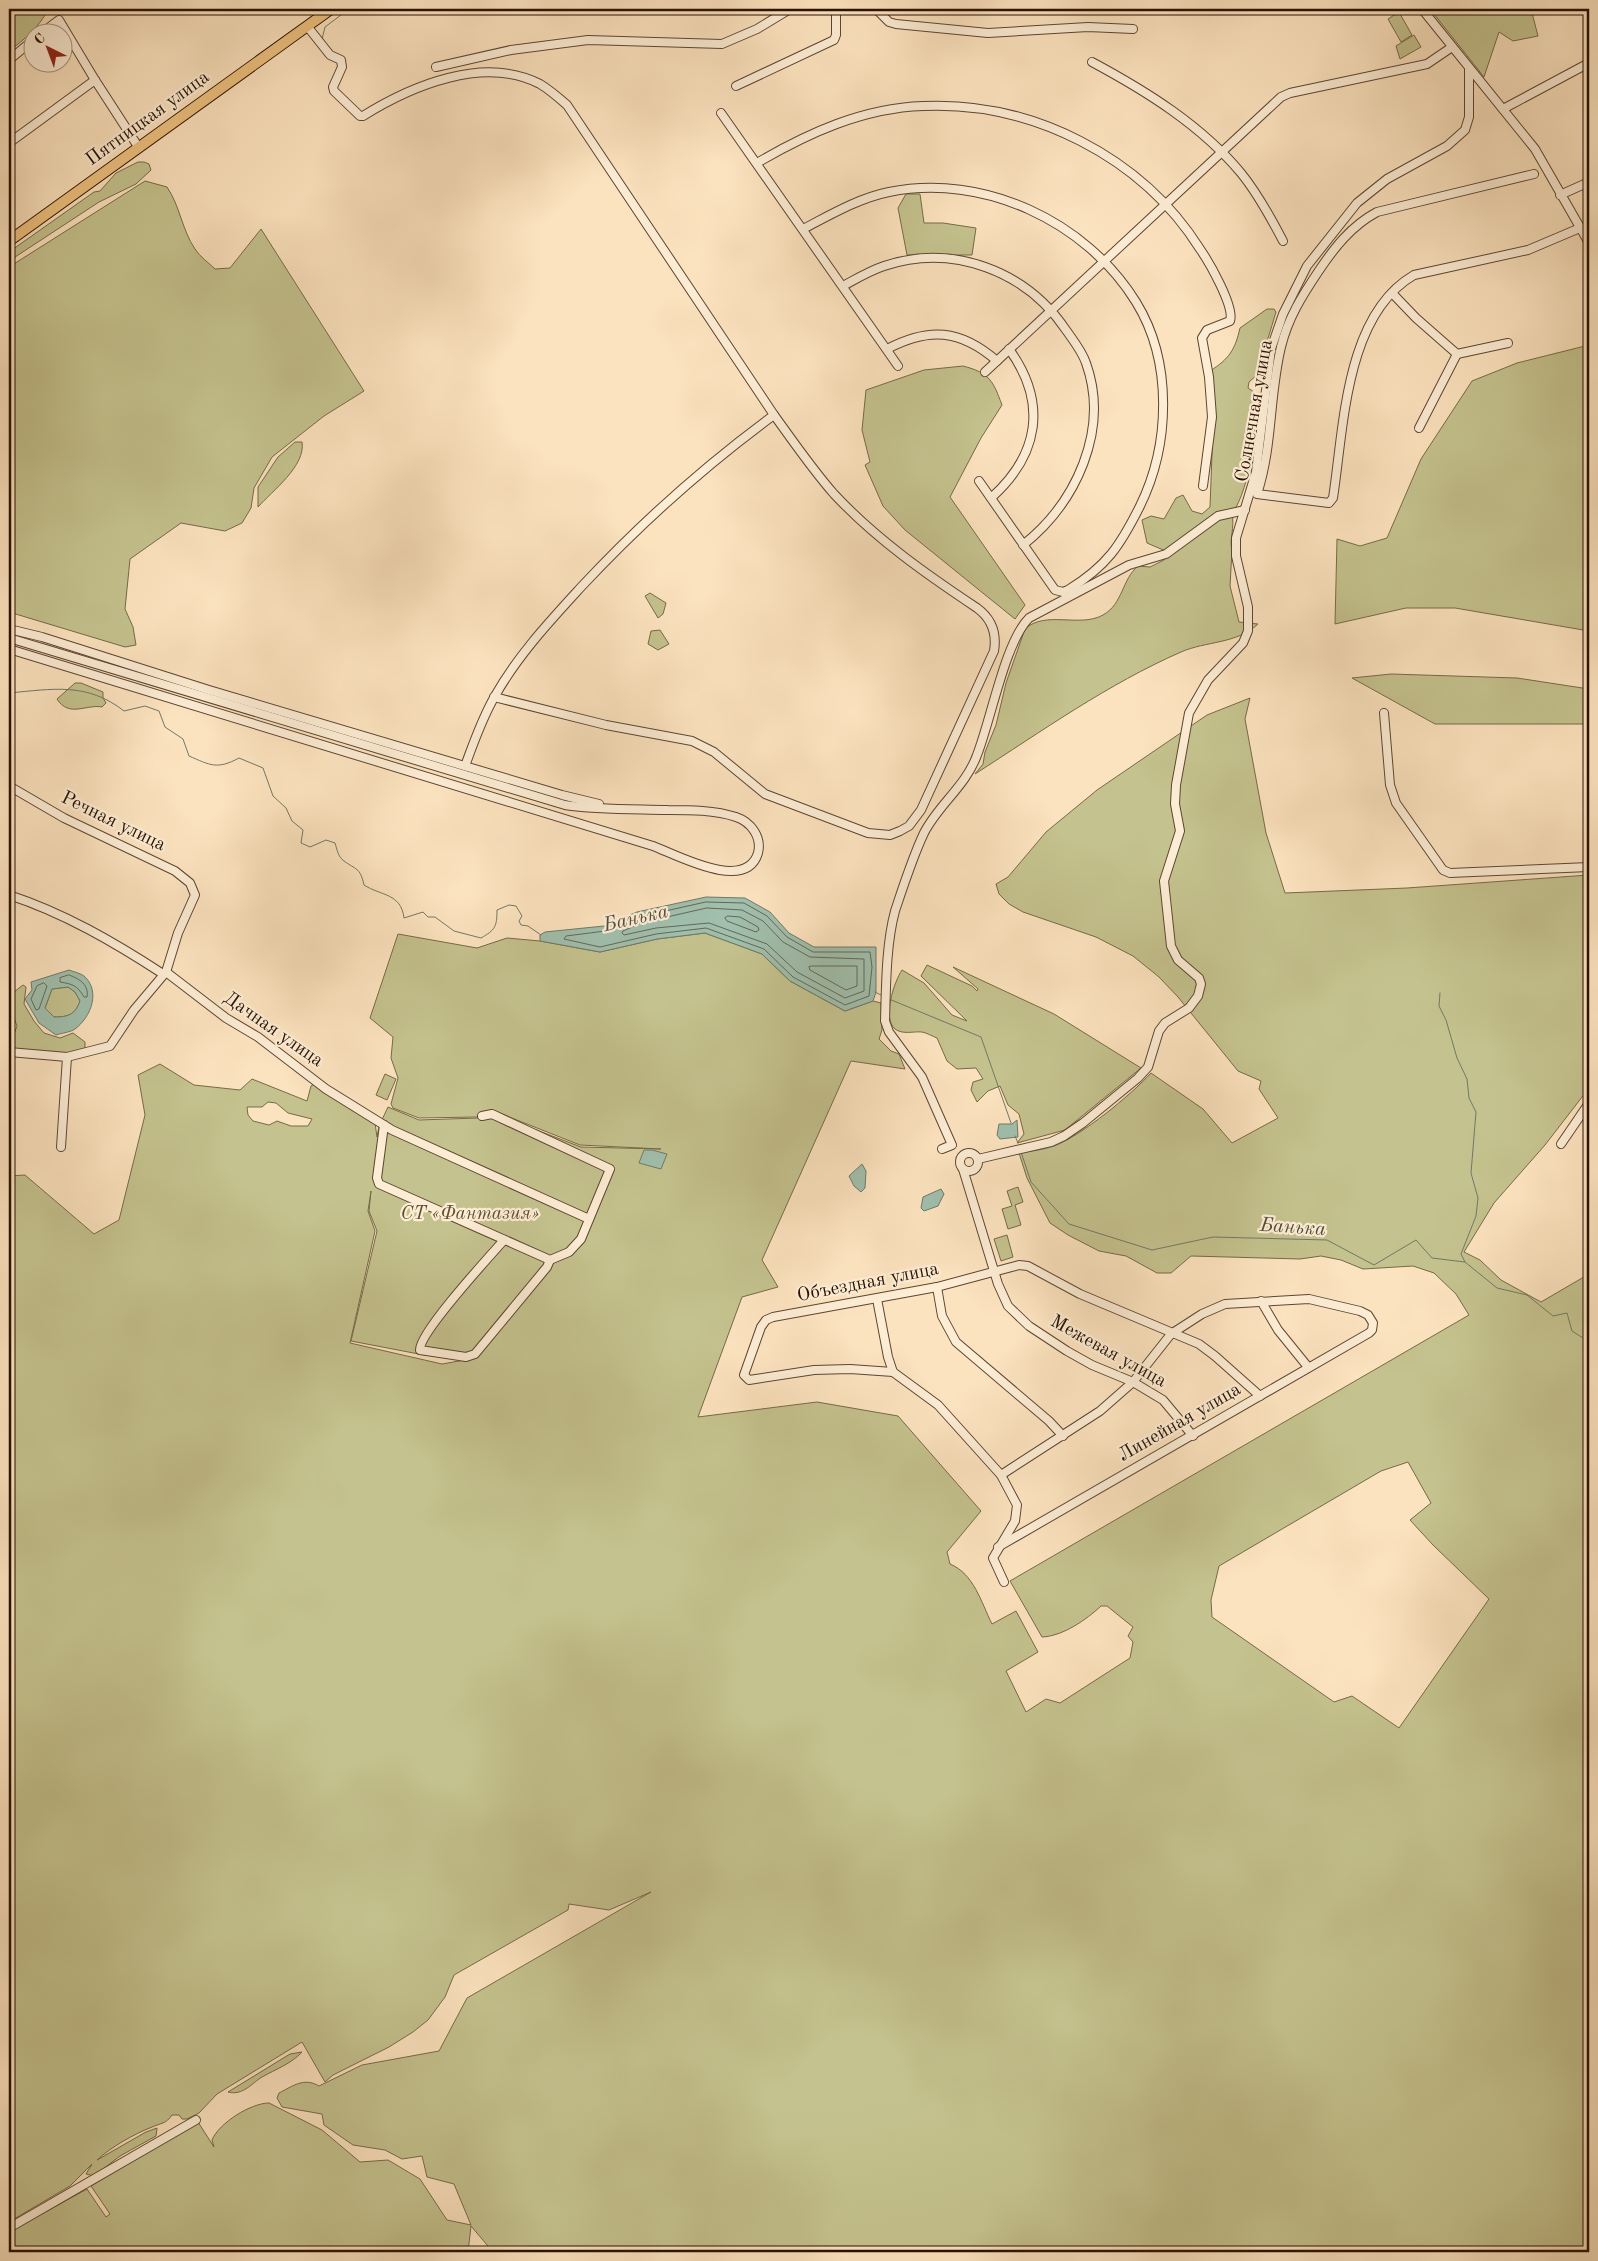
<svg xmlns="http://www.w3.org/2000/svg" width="1598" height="2261" font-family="'Old Standard TT',serif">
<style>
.green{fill:#c4c28e;stroke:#766a47;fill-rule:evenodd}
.water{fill:#a0bfad;stroke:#707968;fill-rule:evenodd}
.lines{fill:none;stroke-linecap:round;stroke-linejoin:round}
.shore{stroke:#646856;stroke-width:1}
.stream{stroke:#707968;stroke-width:1}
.minor-casing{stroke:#5d4630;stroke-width:10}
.major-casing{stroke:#281100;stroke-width:12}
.minor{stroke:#fdedd5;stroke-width:8}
.major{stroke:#eec280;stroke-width:10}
.labels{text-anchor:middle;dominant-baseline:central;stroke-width:4.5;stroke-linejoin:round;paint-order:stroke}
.street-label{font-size:19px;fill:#281100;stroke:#fdedd5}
.park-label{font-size:19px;font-style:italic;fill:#5f4f32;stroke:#fdedd5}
.water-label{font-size:20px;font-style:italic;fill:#524e3d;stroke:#fdedd5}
</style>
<rect width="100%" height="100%" fill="#fce3bf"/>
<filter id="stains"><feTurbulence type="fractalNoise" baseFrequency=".004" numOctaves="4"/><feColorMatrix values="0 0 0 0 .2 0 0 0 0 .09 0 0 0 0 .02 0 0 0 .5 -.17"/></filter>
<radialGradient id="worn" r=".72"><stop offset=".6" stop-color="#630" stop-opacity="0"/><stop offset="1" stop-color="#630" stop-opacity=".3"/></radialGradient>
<g class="green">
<path d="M9,9L48,10C39,27 24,40 9,51Z"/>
<polygon points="1430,9 1531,9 1538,36 1513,41 1499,32 1484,77"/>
<polygon points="1399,12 1412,35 1401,42 1388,19"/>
<polygon points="1414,35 1421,47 1400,59 1396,46"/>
<polygon points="138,162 144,162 149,164 151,170 136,184 99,202 9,261 9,252 94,192 100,191 116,173"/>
<path d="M145,181L167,187C180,206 182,230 195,249C200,257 209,263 215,269L230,268L261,229L364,391L324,416L272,457L254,488L251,508L242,523L225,531L181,523L130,559L125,609L133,627L136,645L125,647L9,612V267Z"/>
<polygon points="906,194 920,194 924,223 943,223 976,228 972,255 907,255 898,208"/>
<path d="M1267,309H1274L1276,312L1257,375L1249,382L1248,388L1254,392C1258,426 1251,486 1232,514C1235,527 1229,540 1232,550L1230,586L1239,622L1258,624C1237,644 1206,641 1181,652C1108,684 1042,731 975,774L983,764L985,752L996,725L1006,683L1025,629C1045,610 1080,628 1103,615C1123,604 1122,579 1138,566L1150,567L1164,560L1168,552L1147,543L1142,520L1151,516L1164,519L1176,498L1183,495L1192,511L1202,514L1210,507L1214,401L1210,371C1229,359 1235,350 1240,328Z"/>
<polygon points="1589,345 1589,631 1455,608 1406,608 1335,624 1337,539 1360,546 1387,538 1421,459 1472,381 1517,363"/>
<path d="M963,366C990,373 993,381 1002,405L981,438L950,497L1025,605L1015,619L905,530L883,506L865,465L870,462L862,430L866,390L924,370Z"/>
<path d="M295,442H302C306,466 272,491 258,507V487L278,457Z"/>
<polygon points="650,593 666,603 663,614 658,618 645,596"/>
<polygon points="660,630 669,644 658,650 648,644 651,631"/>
<polygon points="1391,674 1517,678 1589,689 1589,724 1435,724 1352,678"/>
<path d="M75,683H81L103,692V698L106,703L102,707C86,704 69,718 57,699Z"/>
<path d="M1250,698L1245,719L1266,833L1285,893L1407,888L1589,875V1088L1545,1145L1494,1203L1464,1252L1480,1260L1501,1280L1541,1302L1589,1274V2252H493L471,2226L468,2252H9V2232L87,2189L106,2217L110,2214L91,2186L198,2122L214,2147L212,2140C219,2123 251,2103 269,2103L322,2130L360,2162L388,2160L420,2179L447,2220L471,2225L454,2184L427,2177L422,2156L402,2159L385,2150L353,2145L324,2125L322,2114L282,2107L277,2098L279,2093C293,2086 304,2077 319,2086L362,2065L439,2051L467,1998L651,1892L609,1910L569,1904L568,1910L454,1975L445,1997L428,2020L413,2032L389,2047L333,2075L325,2082L302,2042L217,2094L199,2113L187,2119H182L179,2115H172C166,2124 161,2123 152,2127C134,2134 111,2147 97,2160L146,2132L157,2128L156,2136L120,2156L94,2176L86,2174L92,2164L70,2186L9,2222V1176L25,1175L94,1234L119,1220L145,1115L138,1075L160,1064L194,1085L240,1090L252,1079L307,1101L311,1086L316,1083L375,1123L377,1137L379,1126L388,1107L419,1120L478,1118L483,1113H492L581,1147L661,1149L580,1145L494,1111L482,1112L477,1117L419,1118L393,1108L391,1104L398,1078L391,1058L393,1037L370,1018L398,934L477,948L507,938L540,941L600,952L657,939L705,933L762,954L790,981L845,1011L873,1001L881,1003L882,1030L879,1039L891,1051L899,1054L905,1069L851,1061L762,1260L778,1287L742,1297L698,1417L817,1402L898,1416L981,1511L947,1552L950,1564C974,1574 981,1602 992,1624L1016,1611L1038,1652L1006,1671L1026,1712L1046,1699L1060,1703L1130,1658L1133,1642L1128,1636L1133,1627L1107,1606H1101C1086,1620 1063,1636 1042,1637L1010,1581L1469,1315L1456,1294L1434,1273L1413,1266L1363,1269L1341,1260L1321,1256L1300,1259L1191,1256L1171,1273H1157L1126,1256L1099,1251L1068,1235L1050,1223L1027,1178L1019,1153C1031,1151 1043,1150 1054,1146C1081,1136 1131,1095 1151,1073L1203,1109L1232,1143L1278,1118L1259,1089L1261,1081L1238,1071L1178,997L1159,977L1133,956L1096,937L1023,912L1009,904L999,894L996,884L1008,877L1046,832L1097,790L1207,715ZM268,1102L276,1103L288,1113L312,1119L308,1126H291L277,1121L269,1125L253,1121L248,1115L247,1107H262ZM371,1191L369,1211L377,1231L351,1341L424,1355L466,1359L538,1282L476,1358L442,1364L350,1343L375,1231L368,1211ZM1408,1462L1431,1503L1410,1520L1433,1545L1489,1599L1399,1728L1352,1696L1334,1702L1212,1617L1211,1600L1219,1566L1381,1471Z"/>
<path d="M927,965L972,986L977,991L978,989L953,967L1054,1014L1141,1068L1065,1130L1017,1143L1024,1134L1019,1114L1008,1105L1000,1086L988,1091L977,1102L971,1090L973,1082L983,1079L976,1068L957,1069L947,1061L937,1038C932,1036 927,1033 922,1032C914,1031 903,1035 895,1029C882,1018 894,982 902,970L924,983L952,1015L967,1021L921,976Z"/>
<polygon points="23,985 26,987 24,1004 34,1021 44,1033 60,1038 73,1033 85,1042 85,1049 66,1055 13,1049 13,1037 17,1026 13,1015 14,992"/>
<path d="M68,987L75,992L80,1001C75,1015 68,1017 54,1017L45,1008L52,989Z"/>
<polygon points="385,1074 396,1079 387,1100 376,1095"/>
<polygon points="1018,1187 1023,1202 1015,1205 1021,1225 1008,1229 1002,1209 1012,1206 1007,1191"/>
<polygon points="1007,1235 1013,1257 1001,1261 994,1239"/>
<path d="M302,2052C291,2064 276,2069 262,2077C252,2083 243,2096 228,2092L290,2054Z"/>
</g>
<g class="water">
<polygon points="706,897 745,898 770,912 789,933 814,947 876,947 876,992 873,1001 845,1011 790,981 762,954 705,933 657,939 600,952 540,941 540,935 545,932 604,926 637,912"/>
<path d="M69,970C74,972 80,973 84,976C101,991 91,1017 75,1029C71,1032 62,1033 56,1035L39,1023L25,999L32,990L31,982ZM68,987L75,992L80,1001C75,1015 68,1017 54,1017L45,1008L52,989Z"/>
<polygon points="1017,1120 1018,1137 1000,1139 997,1135 999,1124 1012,1124"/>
<polygon points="644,1150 652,1150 667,1154 661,1169 639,1163"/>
<polygon points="862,1164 866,1171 865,1188 861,1192 854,1186 849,1176"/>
<polygon points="941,1189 944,1194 938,1206 924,1211 921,1208 923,1197"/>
</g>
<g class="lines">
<g class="shore">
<polygon points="706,902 744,903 767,916 787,937 813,952 870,952 872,967 869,996 845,1005 793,977 764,949 706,928 656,934 600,947 564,939 566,936 605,931 639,917"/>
<polygon points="707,908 742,910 763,921 783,942 810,957 864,959 864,991 845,998 797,972 767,944 709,923 656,928 624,935 622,933 623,931 641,923"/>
<polygon points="728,916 740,917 758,927 759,930 756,932 727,921 725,918"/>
<polygon points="812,966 857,966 857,986 846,990 810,970 809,967"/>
<path d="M69,975C80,979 89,985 87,997H84C77,985 72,984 60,982V978Z"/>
<polygon points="44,983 47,986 39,1009 36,1010 31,999 37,986"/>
</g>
<g class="stream">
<polyline points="322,39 325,27 349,9"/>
<path d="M9,693C53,689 87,682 124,711L145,706L159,711L165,727L183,739L189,756C210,765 217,770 239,758L263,768L273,796L286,808L292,821L303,830L301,843L310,847L326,840L335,843C337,849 338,857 344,861C356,870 360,867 364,885C381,896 401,893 404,918L423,912L428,917H435L454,931L481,938C495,930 497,927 497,910L509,905L516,906L522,916L519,921L521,925L528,926L541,935"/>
<polyline points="875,992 883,996"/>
<polyline points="1440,993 1439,1006 1446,1020 1457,1058 1467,1079 1469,1098 1476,1112 1471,1173 1478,1198 1476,1216 1461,1254 1465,1262"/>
<polyline points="889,999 981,1037 1011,1123"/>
<polyline points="1015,1136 1018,1143"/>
<polyline points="1021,1152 1031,1182 1069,1224 1152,1250 1213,1237 1327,1240 1374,1265 1416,1240 1432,1258 1465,1262 1497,1288 1527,1295 1553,1316 1567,1313 1572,1331 1583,1338 1589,1337"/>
</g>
<g class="minor-casing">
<g id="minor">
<polyline points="876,9 889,22 896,24 988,33 1088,27 1133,29"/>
<polyline points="1422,9 1535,149 1589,243"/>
<path d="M307,26L330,55L341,60L342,67L333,87L334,91L360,116H363C411,86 484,55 540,84C550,90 559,98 567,105L774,415C793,441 812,469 834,494C876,539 926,574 977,608C992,619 997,633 994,651L921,810L909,826L900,831L890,835L868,833L765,794L714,752L692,741L606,725L494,697"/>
<polyline points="43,32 59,20 95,80 139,148"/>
<polyline points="9,60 32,41"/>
<path d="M1092,62C1146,91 1201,125 1241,173C1258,194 1271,218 1283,241"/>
<polyline points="436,67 511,50 588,40 722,44 757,29 790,9"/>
<polyline points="736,86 834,40 836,35 836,9"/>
<polyline points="1503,109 1589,63"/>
<polyline points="721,113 898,366"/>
<polyline points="9,143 95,80"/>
<path d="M757,163C808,133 863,108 923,106C1032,101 1142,157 1200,249C1209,262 1235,307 1230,321L1207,330L1202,338L1209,377L1212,417L1203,486"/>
<path d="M1534,174L1377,212C1351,226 1334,248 1318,272C1302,296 1288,318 1281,347C1269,396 1273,446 1257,494L1329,503L1333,498C1344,427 1345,315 1414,275L1528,250L1580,228"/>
<polyline points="1560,195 1589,182"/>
<path d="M803,229C830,215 859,198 889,192C983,173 1086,221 1136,302C1173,362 1170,445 1140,506C1120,546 1107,566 1068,590L1063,592L1055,590L979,481"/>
<path d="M843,286C856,279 869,271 884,266C953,243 1026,271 1066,330C1073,340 1082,351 1086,363C1110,430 1076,503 1023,545"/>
<polyline points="1392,293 1416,318 1457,354 1508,343"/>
<path d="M887,349C929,327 960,329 997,361"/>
<polyline points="985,372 1281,97 1290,93 1427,64 1452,47"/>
<polyline points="1419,428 1457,354"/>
<path d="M991,498C1039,455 1048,403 1009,349"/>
<polyline points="9,629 42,637 209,690 562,795 599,804"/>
<path d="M9,638L565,805C599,810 634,809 668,810C690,810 715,810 736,817C751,822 762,837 758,853C746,893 677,855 653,846L9,649"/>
<polyline points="1384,713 1390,785 1396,803 1443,870 1450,873 1589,867"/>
<path d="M465,766C474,742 482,718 495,696C518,655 550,621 582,586C642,522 703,467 774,415"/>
<polyline points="9,786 64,818 175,871 190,883 195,895 178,933 166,972 134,1010 110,1046 67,1057 9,1052"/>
<path d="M9,895C64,913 114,942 163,974"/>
<polyline points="166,972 226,1018 258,1037 326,1089 392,1130 589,1219"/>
<polyline points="384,1125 377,1178 379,1184 550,1260 569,1252 581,1239 610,1169 492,1114 482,1116"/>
<polyline points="1561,1144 1589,1103"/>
<polyline points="61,1147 67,1057"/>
<path d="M942,1149L952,1145L922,1077L889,1032L885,1021C886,987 886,944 895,911C903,887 913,856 924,833C938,805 966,786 977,755C991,720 1005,642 1029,618L1129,565L1166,554L1218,516L1245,510"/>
<circle cx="969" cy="1162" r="9"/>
<polyline points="978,1159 1051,1142 1064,1136 1083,1123 1138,1078 1148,1067 1159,1031 1165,1023 1189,1008 1198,996 1201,984 1199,978 1178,960 1171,946 1164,881 1180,831 1175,804 1176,785 1189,713 1208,680 1243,643 1248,631 1248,607 1236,556 1236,538 1256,472 1271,349 1283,314 1307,266 1357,203 1387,179 1447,146 1465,130 1469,117 1469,69"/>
<polyline points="963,1169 998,1284 1008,1306 1029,1326 1067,1351 1092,1365 1133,1382 1163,1400 1193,1436"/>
<path d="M504,1240C489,1257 419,1333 420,1350L466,1357L475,1354L547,1267L550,1260"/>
<polyline points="937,1287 942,1316 956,1342 1049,1421 1063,1436"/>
<polyline points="877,1299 888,1357 893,1372 938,1405 1001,1475 1017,1505 1015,1521 993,1558 1004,1582"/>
<polyline points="1261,1301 1278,1330 1308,1367"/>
<polyline points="893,1372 850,1369 814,1370 749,1380 744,1375 761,1327 766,1320 773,1317 937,1287 1019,1265 1028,1266 1080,1294 1199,1344 1215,1356 1260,1396"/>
<polyline points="998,1547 1369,1333 1372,1330 1373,1323 1368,1315 1360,1311 1309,1299 1225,1304 1202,1314 1171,1334 1133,1382 1100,1411 1001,1475"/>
<polyline points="9,2228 196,2120"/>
</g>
</g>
<g class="major-casing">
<polyline id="major" points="9,241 331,9"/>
</g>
<use href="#minor" class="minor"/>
<use href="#major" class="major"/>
</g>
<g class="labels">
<g class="street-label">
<text transform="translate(148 119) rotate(-36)">Пятницкая улица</text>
<text transform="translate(1255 411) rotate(-80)">Солнечная улица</text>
<text transform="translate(113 822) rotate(26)">Речная улица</text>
<text transform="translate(273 1030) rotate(35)">Дачная улица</text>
<text transform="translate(868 1283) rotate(-11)">Объездная улица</text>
<text transform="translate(1108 1352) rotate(29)">Межевая улица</text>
<text transform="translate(1180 1423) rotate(-30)">Линейная улица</text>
</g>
<g class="park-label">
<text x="470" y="1214">СТ «Фантазия»</text>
</g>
<g class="water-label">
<text transform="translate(636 919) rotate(-13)">Банька</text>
<text transform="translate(1293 1228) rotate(4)">Банька</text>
</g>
</g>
<rect width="1598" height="2261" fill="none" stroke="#fce3bf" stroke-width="30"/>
<rect x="10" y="10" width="1578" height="2241" fill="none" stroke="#281100" stroke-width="2.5"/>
<rect x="15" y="15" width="1568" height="2231" fill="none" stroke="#281100"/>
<g transform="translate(48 48) rotate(318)"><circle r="24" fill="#fdedd5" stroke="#a89580"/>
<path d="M0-4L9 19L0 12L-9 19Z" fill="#8f2418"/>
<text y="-8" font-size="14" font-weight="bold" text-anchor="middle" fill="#281100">С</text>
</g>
<rect width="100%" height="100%" filter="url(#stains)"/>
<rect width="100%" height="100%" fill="url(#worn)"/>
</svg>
